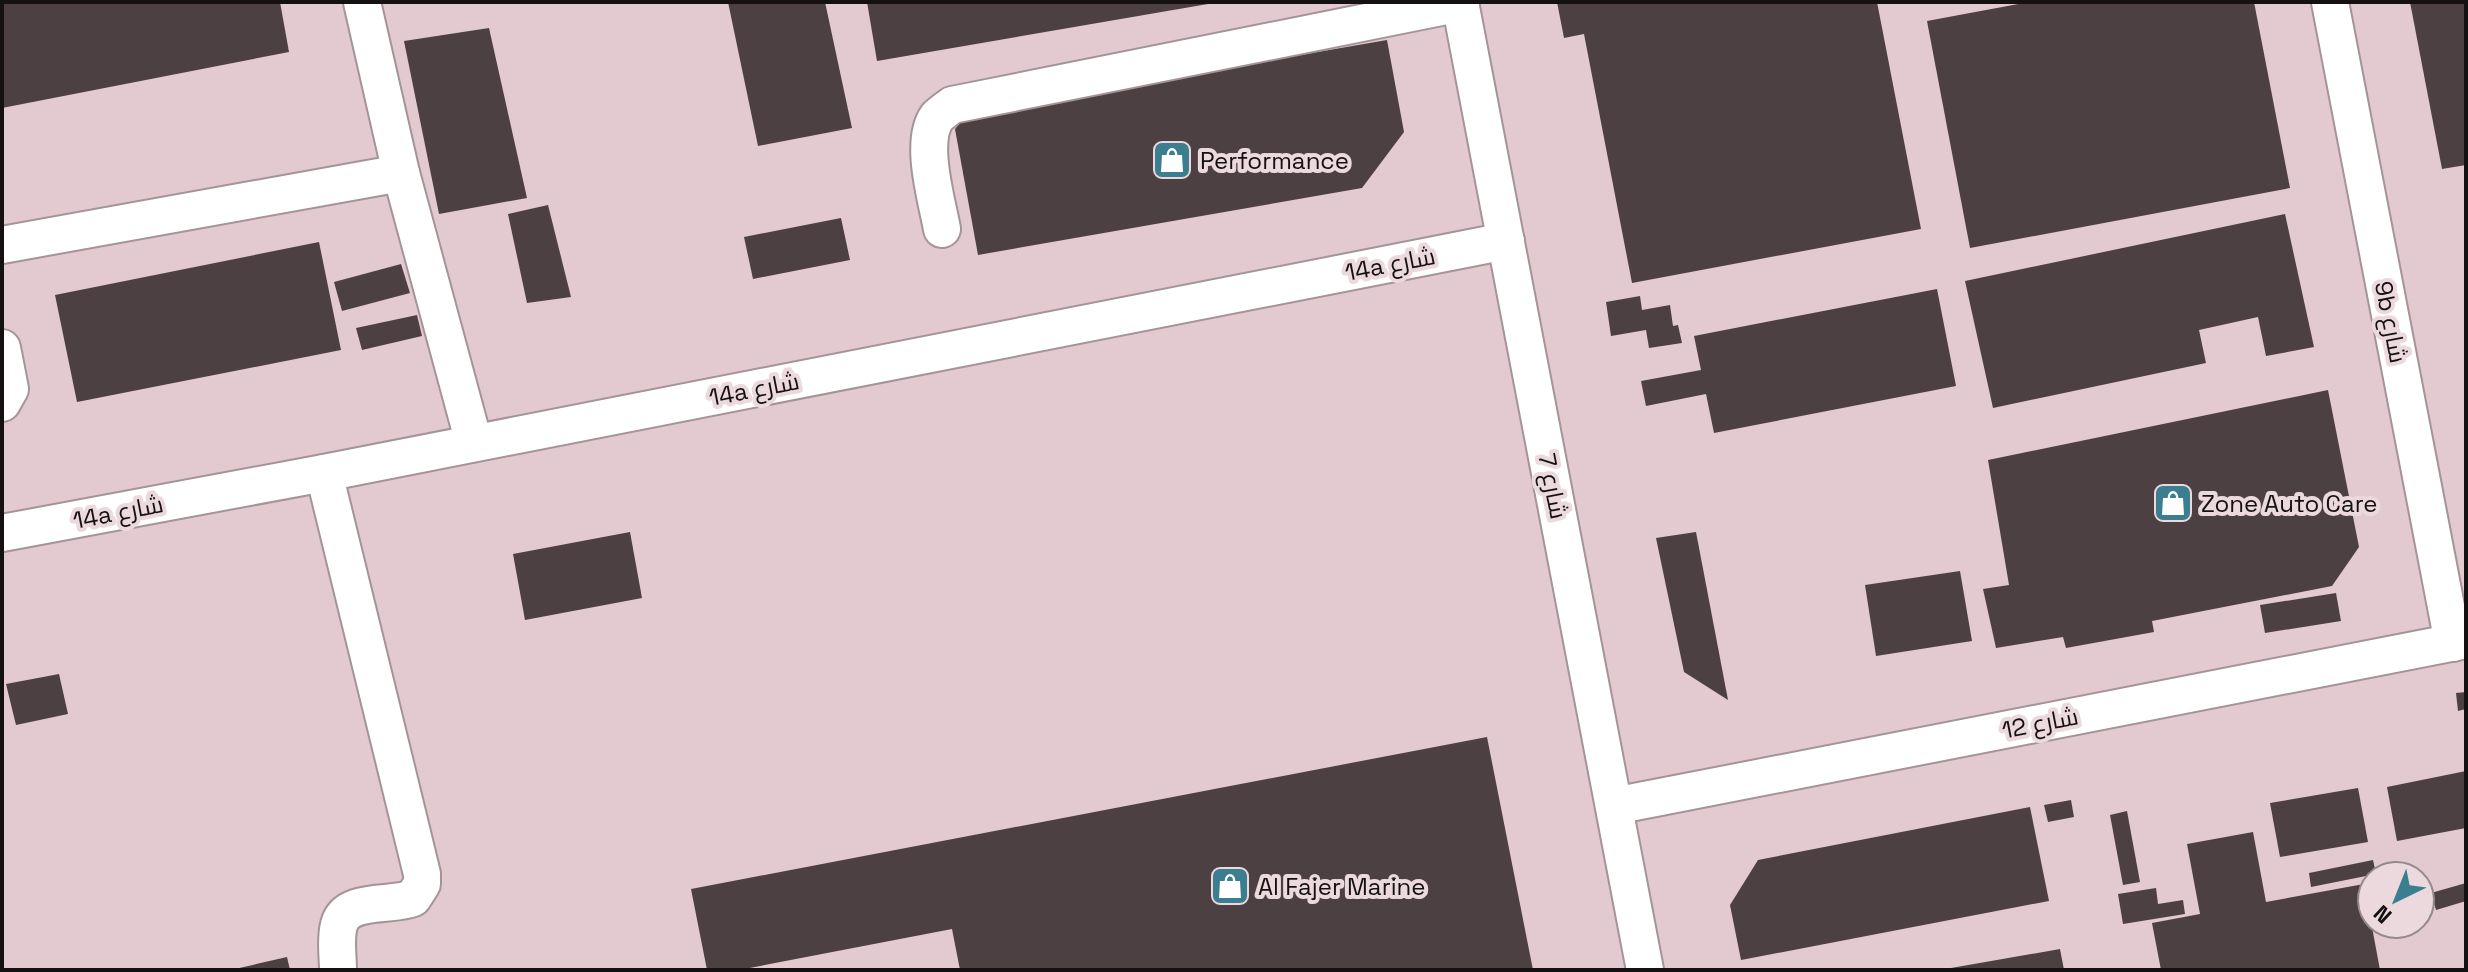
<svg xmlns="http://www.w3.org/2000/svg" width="2468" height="972" font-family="'Space Grotesk',Cairo,sans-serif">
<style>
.built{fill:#e3c9d0;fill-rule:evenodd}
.building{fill:#4d4043}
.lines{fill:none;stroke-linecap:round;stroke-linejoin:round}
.minor-casing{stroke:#a49498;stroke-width:40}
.minor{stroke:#fff;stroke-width:36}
.labels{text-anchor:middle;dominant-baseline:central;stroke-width:8;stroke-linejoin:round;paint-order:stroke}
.poi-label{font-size:24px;fill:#151011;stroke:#ebd9de;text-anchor:start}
.street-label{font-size:24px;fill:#151011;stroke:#ebd9de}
</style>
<rect width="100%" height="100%" fill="#ebd9de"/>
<path class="built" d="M2,2H2466V970H2ZM2372,876H2420V924H2372Z"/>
<g class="building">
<polygon points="2,2 280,2 289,52 2,108"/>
<polygon points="728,2 825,2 852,128 758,146"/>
<polygon points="867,2 1208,2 1208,4 877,61"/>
<polygon points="1557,2 1877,2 1921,229 1632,283 1584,34 1564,38"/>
<polygon points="2029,2 2254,2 2290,188 1970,248 1927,21"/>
<polygon points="2410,2 2466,2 2466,165 2442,169"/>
<polygon points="489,28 527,198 439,214 404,41"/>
<polygon points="1387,40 1404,132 1362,188 978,255 955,129 969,112"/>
<polygon points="548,205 571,297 527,303 508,214"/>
<polygon points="2285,214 2314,347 2266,356 2258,317 2199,330 2206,363 1993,408 1965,281"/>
<polygon points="841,218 850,260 753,279 744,237"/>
<polygon points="319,242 341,350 77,402 55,295"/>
<polygon points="401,264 410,293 342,311 334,282"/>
<polygon points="1937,289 1956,386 1714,433 1706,394 1646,406 1641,381 1701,370 1694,336"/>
<polygon points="1640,296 1642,310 1670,305 1673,326 1678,325 1682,343 1649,348 1646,330 1611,336 1606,302"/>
<polygon points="417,315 422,336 362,350 356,328"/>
<polygon points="2328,390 2359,547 2332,586 2152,621 2154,632 2066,648 2063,637 1996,648 1983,589 2009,585 1988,460"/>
<polygon points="630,532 642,598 525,620 513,554"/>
<polygon points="1696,532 1728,700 1684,672 1656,538"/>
<polygon points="1960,571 1972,641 1876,656 1865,585"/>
<polygon points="2336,593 2341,621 2265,633 2260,605"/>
<polygon points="59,674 68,714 16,725 6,684"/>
<polygon points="2466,692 2466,709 2458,711 2456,693"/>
<polygon points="1487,737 1533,970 960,970 952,929 739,970 707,970 691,889"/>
<polygon points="2466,771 2466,828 2397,841 2387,787"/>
<polygon points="2358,788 2368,842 2280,857 2270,803"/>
<polygon points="2071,800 2074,817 2048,822 2044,805"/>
<polygon points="2030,807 2049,901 1741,960 1730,905 1758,860"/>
<polygon points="2127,811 2140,882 2123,885 2110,815"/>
<polygon points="2253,832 2266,902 2364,884 2380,970 2161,970 2152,923 2200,914 2187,844"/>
<polygon points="2373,860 2376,874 2311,887 2309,873"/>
<polygon points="2466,883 2466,901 2436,910 2431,893"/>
<polygon points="2156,888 2158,904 2183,900 2185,914 2123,924 2118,894"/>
<polygon points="2060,949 2064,970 1952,970 1951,968"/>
<polygon points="287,957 290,970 236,970 235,969"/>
</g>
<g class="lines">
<g class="minor-casing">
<g id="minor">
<polyline points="362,2 401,173 474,443"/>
<polyline points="1460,2 1645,970"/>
<polyline points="2330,2 2453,643"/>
<path d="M942,229C937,201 919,142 937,117C941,113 947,109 952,105L1461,3"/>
<polyline points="2,245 401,173"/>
<polyline points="2,348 10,389 2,403"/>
<path d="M324,473L422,874V884L413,898C391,907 346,897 339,925C335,939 338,956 338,970"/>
<polyline points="2,533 324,473 1506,241"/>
<polyline points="1614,806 2466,640"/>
</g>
</g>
<use href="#minor" class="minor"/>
</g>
<defs>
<g id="shop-square" transform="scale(2)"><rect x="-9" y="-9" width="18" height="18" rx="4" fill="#3b7e8f" stroke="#ebd9de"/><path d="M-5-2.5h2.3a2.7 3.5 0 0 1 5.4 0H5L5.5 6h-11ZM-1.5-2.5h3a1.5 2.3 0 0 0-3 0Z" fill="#fff"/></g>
</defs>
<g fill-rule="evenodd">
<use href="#shop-square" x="1172" y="160"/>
<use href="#shop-square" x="2173" y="503"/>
<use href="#shop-square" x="1230" y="886"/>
</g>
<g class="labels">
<g class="poi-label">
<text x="1200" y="160">Performance</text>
<text x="2201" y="503">Zone Auto Care</text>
<text x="1258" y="886">Al Fajer Marine</text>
</g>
<g class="street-label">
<text transform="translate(1390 264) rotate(-11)">14a شارع</text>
<text transform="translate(2391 322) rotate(79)">9b شارع</text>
<text transform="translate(754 389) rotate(-11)">14a شارع</text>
<text transform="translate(1553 486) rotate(79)">شارع 7</text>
<text transform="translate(118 512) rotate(-11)">14a شارع</text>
<text transform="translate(2040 723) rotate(-11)">شارع 12</text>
</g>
</g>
<rect width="2468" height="972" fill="none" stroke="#151011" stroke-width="8"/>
<g transform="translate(2396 900) rotate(223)"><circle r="38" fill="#ebd9de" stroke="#95898c" stroke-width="2"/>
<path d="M0-6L14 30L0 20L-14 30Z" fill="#3b7e8f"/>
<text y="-12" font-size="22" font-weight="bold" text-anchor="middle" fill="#151011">N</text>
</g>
</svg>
